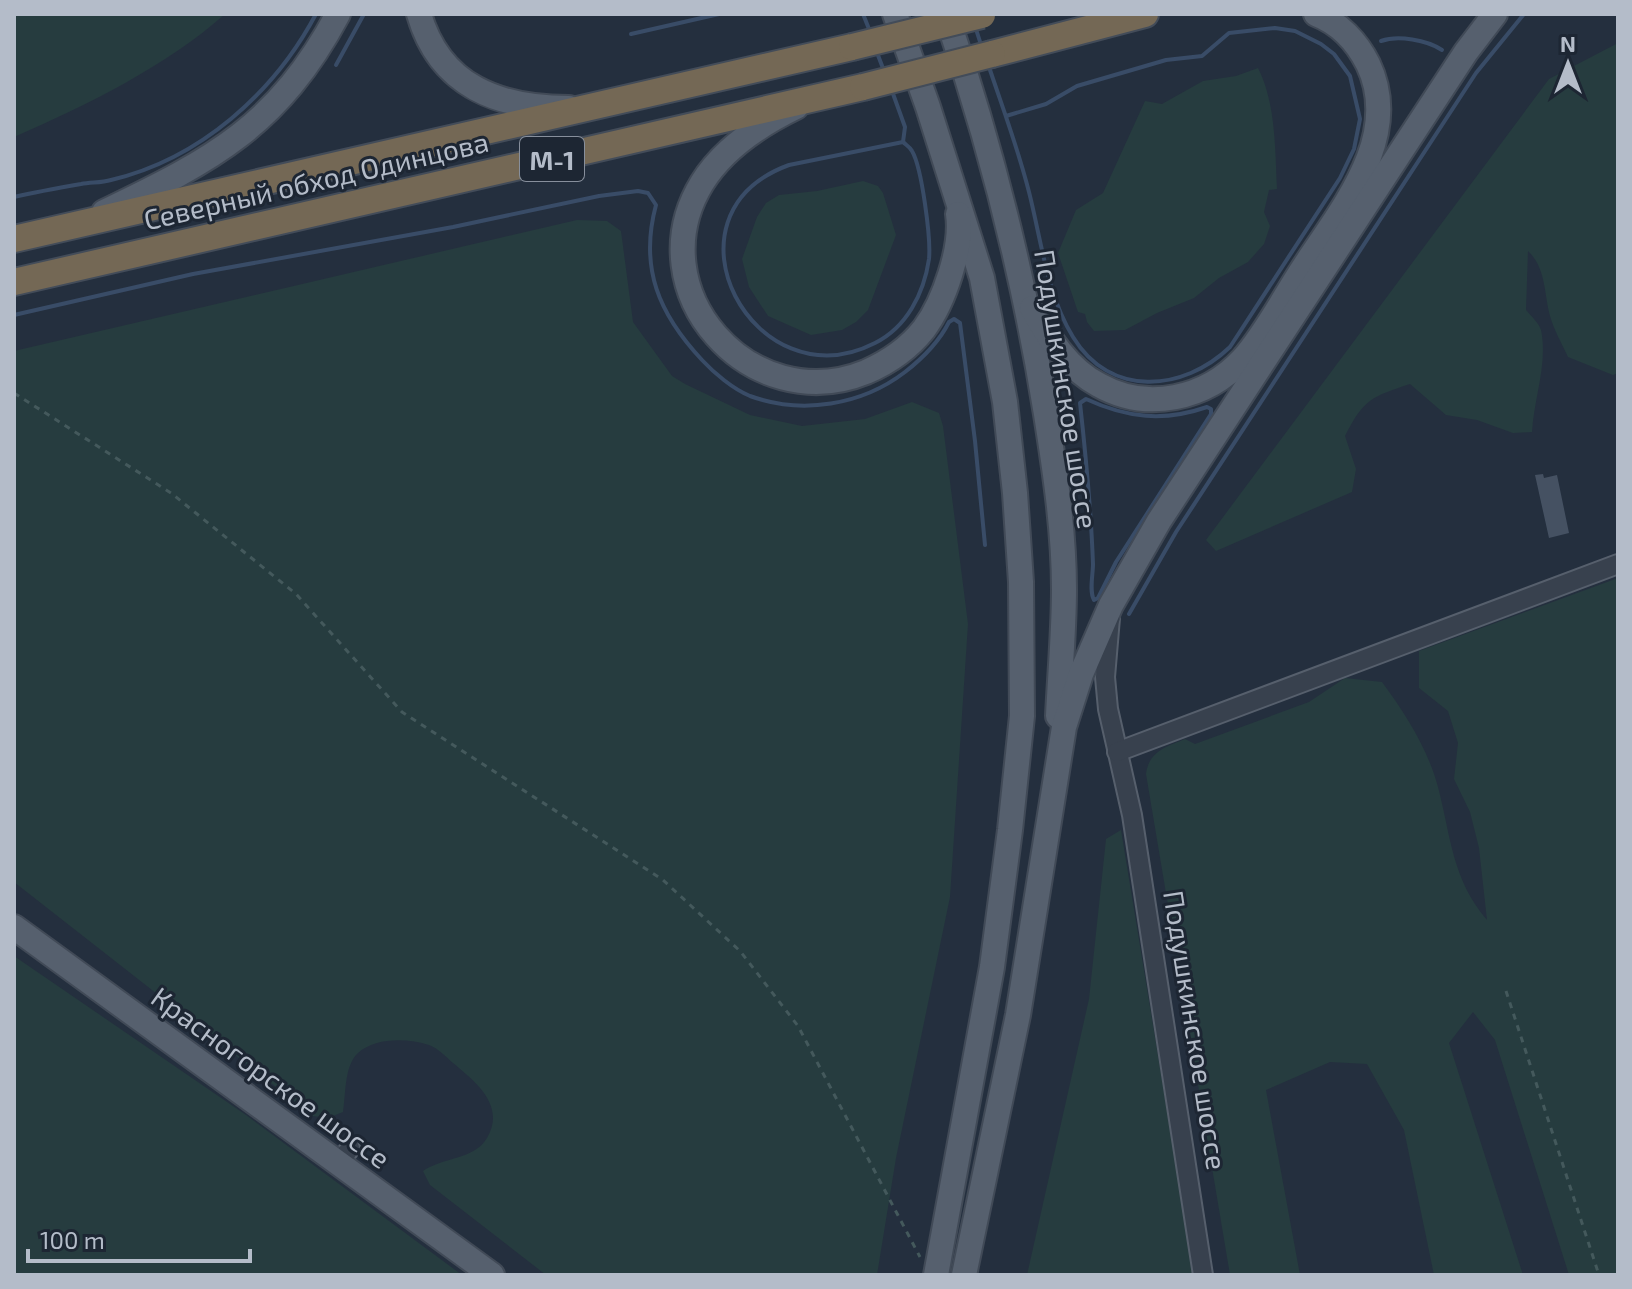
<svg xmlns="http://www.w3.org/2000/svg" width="1632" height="1289" font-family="'Exo 2',sans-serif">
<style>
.green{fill:#263c3f}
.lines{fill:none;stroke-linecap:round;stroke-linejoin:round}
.stream{stroke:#394c67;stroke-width:4}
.building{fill:#455162}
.minor-casing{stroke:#565f6c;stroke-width:22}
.major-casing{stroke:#414a57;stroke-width:28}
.highway-casing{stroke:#434c59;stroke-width:30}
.path{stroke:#44595c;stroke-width:3;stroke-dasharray:6 6;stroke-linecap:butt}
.minor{stroke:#38414e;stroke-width:18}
.major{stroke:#56606e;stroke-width:24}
.highway{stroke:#746855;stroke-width:26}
.highway-bridge-casing{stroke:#434c59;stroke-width:30;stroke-linecap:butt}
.highway-bridge{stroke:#746855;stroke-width:26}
.labels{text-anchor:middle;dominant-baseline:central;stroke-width:6;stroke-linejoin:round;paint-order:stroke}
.shield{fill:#1d2633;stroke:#878f9c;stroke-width:2}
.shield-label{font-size:26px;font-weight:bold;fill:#b4bcc9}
.street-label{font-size:28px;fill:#b4bcc9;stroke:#1d2633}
</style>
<rect width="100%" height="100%" fill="#242f3e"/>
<g class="green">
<path d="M14,14H225C167,66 85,106 14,137Z"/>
<path d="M1618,43V373L1613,375L1568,357C1562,344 1554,330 1550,316C1544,293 1546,268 1528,251L1526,310C1531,316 1539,323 1541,330C1548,363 1534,398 1532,432L1513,433L1477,420L1446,415L1410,384C1371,397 1364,399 1345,436L1356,469L1352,492L1216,551L1206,540L1549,79Z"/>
<path d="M1258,68C1276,103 1275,150 1277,189L1269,190L1264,212L1270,226L1264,244L1248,262L1219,278L1194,298L1157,313L1125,330L1094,331L1087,322L1085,314L1078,312L1058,253L1076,210L1103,193L1145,101L1162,104L1203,81L1236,76Z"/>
<polygon points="863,181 878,186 883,193 896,235 868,310 856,322 842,330 811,335 768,316 749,287 742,259 757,217 766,203 779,195 817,191"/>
<path d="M577,220L607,221L621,231L633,322L672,376L685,384L750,415L802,426L865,419L912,402L939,413L943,426L968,624L950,897L896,1158L877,1275H546L430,1185L423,1171C443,1157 474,1160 487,1138C506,1106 476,1082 453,1063C446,1057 438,1048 429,1045C408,1038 375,1037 358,1053C344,1066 346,1094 343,1112L328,1118L313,1116L14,882V351Z"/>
<path d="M1618,578V1275H1569L1495,1040L1473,1012L1449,1043L1523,1275H1434L1404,1130L1367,1064L1330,1062L1266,1090L1300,1275H1230L1146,774C1149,751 1166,747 1185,739L1195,744L1309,702L1345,678L1382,682C1405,713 1428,749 1438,787C1451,837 1452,879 1487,920L1479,848L1470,812L1454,779L1458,743L1448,711L1419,688V651Z"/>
<polygon points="1121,830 1194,1275 1027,1275 1089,999 1106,839"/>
<polygon points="14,956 246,1115 462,1275 14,1275"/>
</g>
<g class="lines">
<g class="stream">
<polyline points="863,14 871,34"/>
<polyline points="975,26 982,48"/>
<polyline points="631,34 719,14"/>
<path d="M1381,41C1398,35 1427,40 1442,50"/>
<polyline points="876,50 884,71"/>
<path d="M988,64C1002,106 1018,148 1029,192C1041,239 1047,295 1073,337C1110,398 1183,392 1230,347L1340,178L1354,149L1360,119L1350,76L1334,54L1321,44L1295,31L1275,28L1229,33L1202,56L1166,60L1077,86L1046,104L1006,116"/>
<polyline points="336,65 364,14"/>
<polyline points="892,91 905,127 903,142"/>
<path d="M903,142C906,145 910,147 912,151C922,168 931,239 929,259C924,293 907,327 875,343C754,405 652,215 789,165Z"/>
<path d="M14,197C36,192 58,188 81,184C91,182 101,183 111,180C200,159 274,93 316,14"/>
<path d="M14,315L193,274L453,227L599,196L638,191L648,193L656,205C639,268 659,314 702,360C714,373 733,389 750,396C802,415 862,405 905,372C923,358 939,342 949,322L954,319L960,323L975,441L985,545"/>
<path d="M1086,399C1127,418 1164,422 1207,407L1211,409V414L1116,562L1098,598L1094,600C1089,591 1093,575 1093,564C1091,510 1086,457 1080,403Z"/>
<polyline points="1129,614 1176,532 1476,73 1524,14"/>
</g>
</g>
<polygon class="building" points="1543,474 1544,478 1557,475 1569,533 1549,538 1535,475"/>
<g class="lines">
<g class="minor-casing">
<g id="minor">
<polyline points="1110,618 1105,677 1108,709 1132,815 1203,1275"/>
<polyline points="1117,752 1618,564"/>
<polyline points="339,1164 350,1148"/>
</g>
</g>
<g class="major-casing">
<g id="major">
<path d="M419,14C440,87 499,108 569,108"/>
<polyline points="895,14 928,107 982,278 1005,402 1015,493 1021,582 1022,716 1010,830 992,967 936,1275"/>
<path d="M946,14C991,146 1024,276 1046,414C1055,471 1064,531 1064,589C1064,631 1060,674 1058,716"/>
<path d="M796,107C761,124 723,149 702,183C636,291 751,419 866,372C889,362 909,348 924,329C944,302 963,247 958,214"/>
<path d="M104,212C214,159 278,126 338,14"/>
<path d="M1032,308C1048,337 1068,369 1099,385C1147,412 1206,399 1243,359C1265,334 1282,301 1300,273C1338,213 1404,139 1368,64C1357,42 1339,23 1316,14"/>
<polyline points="14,927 492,1275"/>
<polyline points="964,1275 1018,1015 1064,727 1081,674 1111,605 1159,521 1466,52 1495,14"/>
</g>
</g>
<g class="highway-casing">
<g id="highway">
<polyline points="992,54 1145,14"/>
<polyline points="14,239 852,47"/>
<polyline points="14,282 863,87"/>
</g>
</g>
<g class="path">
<polyline points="14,393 171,493 296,594 402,712 663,880 740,951 798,1026 920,1257"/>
<polyline points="1506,991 1599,1275"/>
</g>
<use href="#minor" class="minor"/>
<use href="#major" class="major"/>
<use href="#highway" class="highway"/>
<g class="highway-bridge-casing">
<g id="highway-bridge">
<polyline points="852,47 982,15"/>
<polyline points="863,87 992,54"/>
</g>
</g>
<use href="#highway-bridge" class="highway-bridge"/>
</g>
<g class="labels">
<rect class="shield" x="520" y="137" width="64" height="44" rx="6"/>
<g class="shield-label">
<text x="552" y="159">М-1</text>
</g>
<g class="street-label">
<text transform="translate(316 180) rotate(-13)">Северный обход Одинцова</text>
<text transform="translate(1067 389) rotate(81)">Подушкинское шоссе</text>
<text transform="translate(1196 1030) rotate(81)">Подушкинское шоссе</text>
<text transform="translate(271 1077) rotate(36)">Красногорское шоссе</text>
</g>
</g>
<rect width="1632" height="1289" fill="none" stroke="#b4bcc9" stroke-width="32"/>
<g transform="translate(1568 64)" stroke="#1d2633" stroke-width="6" paint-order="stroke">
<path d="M0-6L14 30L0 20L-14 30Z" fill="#b4bcc9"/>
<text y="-12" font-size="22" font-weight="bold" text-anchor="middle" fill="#b4bcc9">N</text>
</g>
<path d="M28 1249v12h222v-12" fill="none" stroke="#b4bcc9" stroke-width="4"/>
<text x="40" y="1249" font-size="24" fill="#b4bcc9" stroke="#1d2633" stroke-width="6" paint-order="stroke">100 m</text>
</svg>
